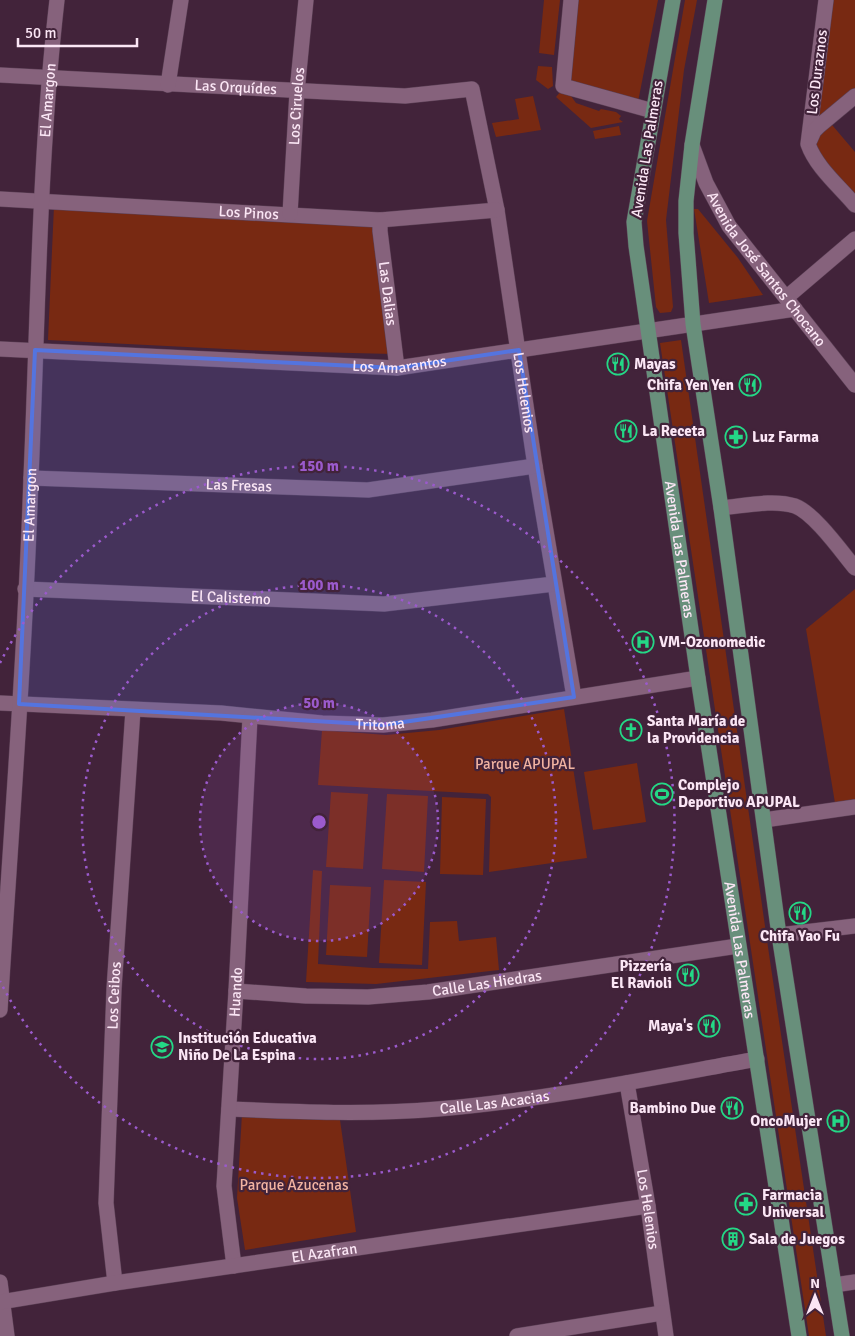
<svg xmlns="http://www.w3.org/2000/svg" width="855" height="1336" font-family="Signika,sans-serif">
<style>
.green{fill:#782912}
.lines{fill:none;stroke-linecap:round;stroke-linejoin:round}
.minor-casing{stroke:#5a3f54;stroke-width:16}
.major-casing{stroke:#5a3f54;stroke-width:16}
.minor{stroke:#86627c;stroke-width:15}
.major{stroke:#688f7b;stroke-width:15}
.marked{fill:#5474df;fill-opacity:0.2;stroke:#5474df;stroke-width:4;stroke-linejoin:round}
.ring{fill:none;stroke:#9b5acc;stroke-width:2.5;stroke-dasharray:2.5 5}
.labels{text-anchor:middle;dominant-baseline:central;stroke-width:4.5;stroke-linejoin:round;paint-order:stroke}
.street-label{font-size:15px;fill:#fbe6f5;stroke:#42233a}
.poi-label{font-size:15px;font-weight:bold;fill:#fbe6f5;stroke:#42233a;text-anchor:start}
.park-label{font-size:15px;fill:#f2b3a1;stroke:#42233a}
.centre{fill:#9b5acc;stroke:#42233a;stroke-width:2.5}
.ring-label{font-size:15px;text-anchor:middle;font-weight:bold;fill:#9b5acc;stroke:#42233a;stroke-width:4.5;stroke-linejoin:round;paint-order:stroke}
</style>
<rect width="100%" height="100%" fill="#42233a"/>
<g class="green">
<polygon points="544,0 560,0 554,55 539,53"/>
<polygon points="571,0 658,0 637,107 563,86"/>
<polygon points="685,0 697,0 684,70 666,220 673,307 671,312 660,313 656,307 647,221"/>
<polygon points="826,0 855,0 855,96 827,119 855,152 855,205 820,165 809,134"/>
<polygon points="538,66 552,67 553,86 548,89 536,80"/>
<polygon points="561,91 571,96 576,103 599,111 601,109 616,112 621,116 619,119 623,122 591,128 556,97"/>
<polygon points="533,96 541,130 496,137 492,123 519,119 515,99"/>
<polygon points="619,126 621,135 595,139 593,131"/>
<polygon points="54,206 377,224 394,354 267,351 48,340"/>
<polygon points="694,209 698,209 738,258 763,295 709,303"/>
<polygon points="681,340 769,954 826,1336 809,1336 660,343"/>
<polygon points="855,589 855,807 836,809 806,629"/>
<polygon points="564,709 587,858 489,872 491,797 488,794 318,785 322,730 386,735 439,730"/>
<polygon points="637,763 646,822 593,830 584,772"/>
<polygon points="331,792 368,794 363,869 326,867"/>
<polygon points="387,794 428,796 424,872 382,869"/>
<polygon points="442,797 486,799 483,875 440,874"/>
<polygon points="313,870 322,871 318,964 373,968 428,969 430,922 457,921 459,941 496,937 499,970 376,984 306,982"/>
<polygon points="384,880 426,882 422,965 379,963"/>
<polygon points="330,885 371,887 367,957 326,955"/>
<polygon points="242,1114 340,1120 356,1232 245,1250 237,1198"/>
</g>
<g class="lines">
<g class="minor-casing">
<g id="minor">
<polyline points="571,0 563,86 653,111"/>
<path d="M826,0L808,144C816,167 839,186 855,205"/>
<path id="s1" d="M0,75L405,96L472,89L497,210L535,466L574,697"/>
<polyline points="168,85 181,0"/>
<polyline points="810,140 814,131 819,126 855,96"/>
<path id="s2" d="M692,145L706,183L729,226L855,385"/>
<path id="s3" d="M0,199L380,220L497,210"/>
<path id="s4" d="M290,214L297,92L306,0"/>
<path id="s5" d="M380,220V231L397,368"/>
<polyline points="787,297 855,239"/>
<path id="s6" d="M0,349L397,368L795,309"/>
<path id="s7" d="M31,478L368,490L535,466"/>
<path d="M721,508C744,506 773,499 795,506C814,513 841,551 855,568"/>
<path id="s8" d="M25,589L384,604L554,584"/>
<path id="s9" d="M0,703L221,713L322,723L383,725L432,720L698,678"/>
<polyline points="764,820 855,807"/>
<polyline points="779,935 855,926"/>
<path id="s10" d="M236,991L306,996L368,997L428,992L738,946"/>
<path id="s11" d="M0,1010C11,833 25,655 31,477C38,318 39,158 57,0"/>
<path id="s12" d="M627,1083L648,1206L666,1336"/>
<path id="s13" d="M229,1109C299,1112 369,1115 438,1109C545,1100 651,1078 757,1059"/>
<path id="s14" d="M234,1266L224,1186L236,991L250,717"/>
<polyline points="0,1282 7,1336"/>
<path id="s15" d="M115,1283L106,1203L114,989L133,710"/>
<polyline points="834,1285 855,1282"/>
<path id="s16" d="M0,1302L115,1283L648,1206"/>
<polyline points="517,1336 662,1313"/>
</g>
</g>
<g class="major-casing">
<g id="major">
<path id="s17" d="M673,0L634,222L636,246L698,678L799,1336"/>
<polyline points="715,0 692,145 686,201 686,233 693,324 721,508 779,935 842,1336"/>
</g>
</g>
<use href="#minor" class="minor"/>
<use href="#major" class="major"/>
</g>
<path class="marked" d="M35,350L397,368L519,350L574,697L383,725L19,704Z"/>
<circle cx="319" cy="822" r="119" fill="#9b5acc" fill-opacity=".12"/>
<g class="ring">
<circle cx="319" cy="822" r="119"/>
<circle cx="319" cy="822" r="237"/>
<path d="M0 663A356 356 0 1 1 0 981"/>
</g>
<defs>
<g id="restaurant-ring" transform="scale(1.125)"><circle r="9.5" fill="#42233a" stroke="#24d886" stroke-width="1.5"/><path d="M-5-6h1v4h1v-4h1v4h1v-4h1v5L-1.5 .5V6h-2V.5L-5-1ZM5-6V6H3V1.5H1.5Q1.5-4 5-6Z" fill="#24d886"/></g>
<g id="pharmacy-ring" transform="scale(1.125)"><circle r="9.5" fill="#42233a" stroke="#24d886" stroke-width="1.5"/><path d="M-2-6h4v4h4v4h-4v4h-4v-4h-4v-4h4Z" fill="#24d886"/></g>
<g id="hospital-ring" transform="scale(1.125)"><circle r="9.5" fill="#42233a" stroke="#24d886" stroke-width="1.5"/><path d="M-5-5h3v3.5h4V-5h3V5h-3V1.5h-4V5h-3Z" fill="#24d886"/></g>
<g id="church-ring" transform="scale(1.125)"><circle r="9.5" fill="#42233a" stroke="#24d886" stroke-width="1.5"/><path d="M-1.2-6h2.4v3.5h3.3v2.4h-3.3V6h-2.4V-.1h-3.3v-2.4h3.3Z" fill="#24d886"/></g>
<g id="stadium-ring" transform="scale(1.125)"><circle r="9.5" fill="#42233a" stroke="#24d886" stroke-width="1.5"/><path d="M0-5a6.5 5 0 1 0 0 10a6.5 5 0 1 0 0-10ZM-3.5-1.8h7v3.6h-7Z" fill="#24d886"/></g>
<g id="school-ring" transform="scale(1.125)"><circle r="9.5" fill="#42233a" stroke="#24d886" stroke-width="1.5"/><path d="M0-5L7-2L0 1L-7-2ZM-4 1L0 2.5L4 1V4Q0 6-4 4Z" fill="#24d886"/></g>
<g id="building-ring" transform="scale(1.125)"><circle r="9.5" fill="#42233a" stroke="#24d886" stroke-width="1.5"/><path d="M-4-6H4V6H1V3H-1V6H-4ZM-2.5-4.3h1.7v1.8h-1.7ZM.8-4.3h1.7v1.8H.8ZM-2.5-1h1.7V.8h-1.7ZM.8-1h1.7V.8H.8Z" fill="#24d886"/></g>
</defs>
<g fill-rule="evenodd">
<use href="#restaurant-ring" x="618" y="364"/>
<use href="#restaurant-ring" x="750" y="385"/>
<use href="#restaurant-ring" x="626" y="431"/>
<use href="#pharmacy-ring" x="736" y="437"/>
<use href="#hospital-ring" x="643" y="642"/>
<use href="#church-ring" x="631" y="730"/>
<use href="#stadium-ring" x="662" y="794"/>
<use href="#restaurant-ring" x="800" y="913"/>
<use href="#restaurant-ring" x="688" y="975"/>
<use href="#restaurant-ring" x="709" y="1026"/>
<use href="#school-ring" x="162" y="1047"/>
<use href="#restaurant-ring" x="732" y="1108"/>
<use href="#hospital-ring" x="838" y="1121"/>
<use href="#pharmacy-ring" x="746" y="1204"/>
<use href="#building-ring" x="733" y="1239"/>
</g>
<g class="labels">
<g class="street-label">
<text transform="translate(817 72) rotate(-83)">Los Duraznos</text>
<text stroke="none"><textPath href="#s1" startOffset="236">Las Orquídes</textPath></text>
<text stroke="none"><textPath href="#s11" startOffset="911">El Amargon</textPath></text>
<text stroke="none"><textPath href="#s4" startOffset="108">Los Ciruelos</textPath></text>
<text transform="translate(647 149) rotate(-81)">Avenida Las Palmeras</text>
<text stroke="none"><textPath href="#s3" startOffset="249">Los Pinos</textPath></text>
<text stroke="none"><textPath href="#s2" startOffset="146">Avenida José Santos Chocano</textPath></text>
<text stroke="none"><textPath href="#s5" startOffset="74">Las Dalias</textPath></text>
<text stroke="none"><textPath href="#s6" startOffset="400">Los Amarantos</textPath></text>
<text stroke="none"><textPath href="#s1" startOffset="781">Los Helenios</textPath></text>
<text stroke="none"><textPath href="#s7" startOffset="208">Las Fresas</textPath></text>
<text stroke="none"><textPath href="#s11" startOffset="506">El Amargon</textPath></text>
<text stroke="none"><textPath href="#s17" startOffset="556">Avenida Las Palmeras</textPath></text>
<text stroke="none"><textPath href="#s8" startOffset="206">El Calistemo</textPath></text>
<text stroke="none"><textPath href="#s9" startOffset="381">Tritoma</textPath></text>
<text stroke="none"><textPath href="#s17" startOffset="961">Avenida Las Palmeras</textPath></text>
<text stroke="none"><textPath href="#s10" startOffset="252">Calle Las Hiedras</textPath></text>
<text stroke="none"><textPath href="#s14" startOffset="275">Huando</textPath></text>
<text stroke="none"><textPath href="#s15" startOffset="288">Los Ceibos</textPath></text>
<text stroke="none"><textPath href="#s13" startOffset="266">Calle Las Acacias</textPath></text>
<text stroke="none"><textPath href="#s12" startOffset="128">Los Helenios</textPath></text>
<text stroke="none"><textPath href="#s16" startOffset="328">El Azafran</textPath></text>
</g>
<g class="poi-label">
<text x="634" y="364">Mayas</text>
<text x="734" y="385" text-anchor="end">Chifa Yen Yen</text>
<text x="642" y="431">La Receta</text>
<text x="752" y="437">Luz Farma</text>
<text x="659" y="642">VM-Ozonomedic</text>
<text x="647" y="721">Santa María de<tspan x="647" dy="17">la Providencia</tspan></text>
<text x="678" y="785">Complejo<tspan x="678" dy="17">Deportivo APUPAL</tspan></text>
<text x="800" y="936" text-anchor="middle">Chifa Yao Fu</text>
<text x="672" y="966" text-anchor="end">Pizzería<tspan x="672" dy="17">El Ravioli</tspan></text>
<text x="693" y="1026" text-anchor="end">Maya's</text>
<text x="178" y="1038">Institución Educativa<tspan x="178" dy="17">Niño De La Espina</tspan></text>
<text x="716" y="1108" text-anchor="end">Bambino Due</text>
<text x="822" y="1121" text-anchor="end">OncoMujer</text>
<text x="762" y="1195">Farmacia<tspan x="762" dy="17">Universal</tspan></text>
<text x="749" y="1239">Sala de Juegos</text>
</g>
<g class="park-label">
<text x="525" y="764">Parque APUPAL</text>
<text x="294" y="1185">Parque Azucenas</text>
</g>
</g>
<circle cx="319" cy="822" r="8" class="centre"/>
<g class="ring-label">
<text x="319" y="471">150 m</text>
<text x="319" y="590">100 m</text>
<text x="319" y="708">50 m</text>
</g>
<g transform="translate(815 1296)" stroke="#42233a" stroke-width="4" paint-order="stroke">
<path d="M0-4L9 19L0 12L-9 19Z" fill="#fbe6f5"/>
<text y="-8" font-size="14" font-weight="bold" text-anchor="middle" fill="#fbe6f5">N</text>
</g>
<path d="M18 38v8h119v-8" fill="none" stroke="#fbe6f5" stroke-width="2.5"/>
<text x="25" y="38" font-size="15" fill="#fbe6f5" stroke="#42233a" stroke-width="4" paint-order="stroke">50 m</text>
</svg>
